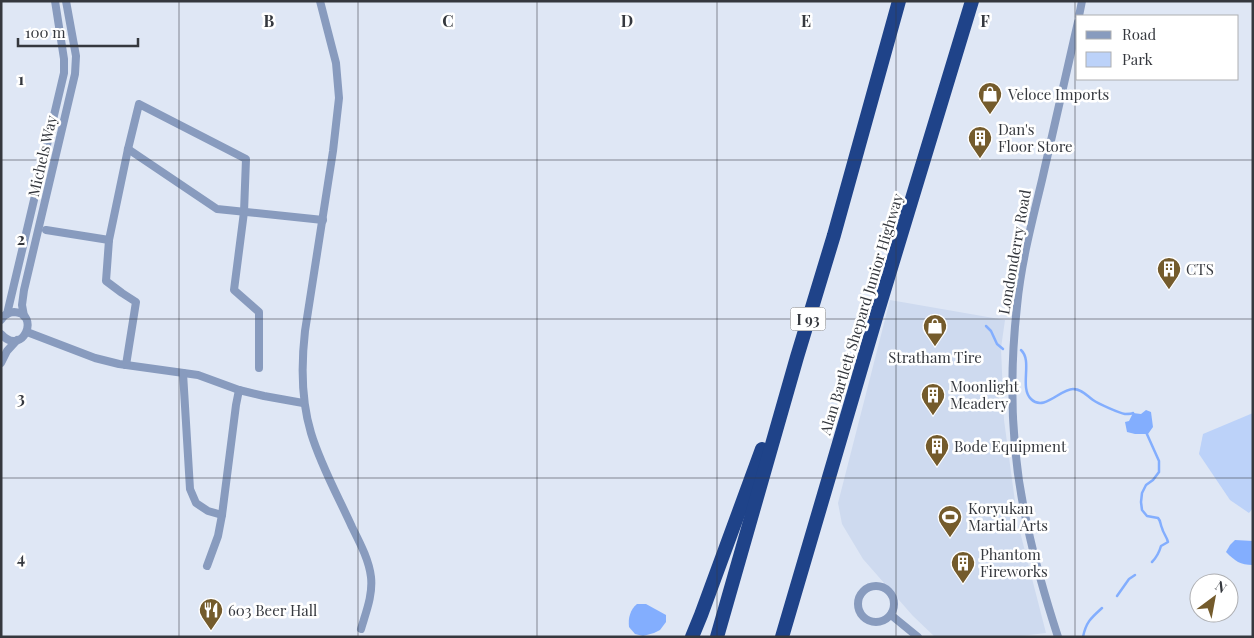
<svg xmlns="http://www.w3.org/2000/svg" width="1254" height="638" font-family="'Playfair Display',serif">
<style>
.built{fill:#cedaef}
.green{fill:#bcd2f9}
.water{fill:#83aefe}
.lines{fill:none;stroke-linecap:round;stroke-linejoin:round}
.stream{stroke:#83aefe;stroke-width:2.5}
.street{stroke:#889bbe;stroke-width:8}
.highway{stroke:#1f4389;stroke-width:14}
.grid{fill:none;stroke:#35383e;stroke-width:1;stroke-opacity:0.55}
.labels{text-anchor:middle;dominant-baseline:central;stroke-width:5;stroke-linejoin:round;paint-order:stroke}
.shield{fill:#fff;stroke:#727478;stroke-width:1}
.shield-label{font-size:14px;font-weight:bold;fill:#35383e}
.poi-label{font-size:15px;fill:#35383e;stroke:#fff;text-anchor:start}
.street-label{font-size:15px;fill:#35383e;stroke:#fff}
.grid-label{font-size:16px;text-anchor:middle;font-weight:bold;fill:#35383e;stroke:#fff;stroke-width:5;stroke-linejoin:round;paint-order:stroke}
</style>
<rect width="100%" height="100%" fill="#dfe7f5"/>
<polygon class="built" points="890,300 1005,320 1001,348 1004,420 1018,524 1046,633 1011,637 935,637 913,616 863,559 842,524 838,503"/>
<polygon class="green" points="1253,413 1253,508 1249,513 1230,500 1199,454 1203,434"/>
<g class="water">
<polygon points="1146,410 1151,412 1153,427 1148,434 1135,434 1127,432 1125,422 1129,421 1133,413 1141,414"/>
<path d="M1235,540L1253,541V565C1240,565 1235,561 1226,552L1230,545Z"/>
<path d="M637,604H646L666,615V622L660,630L654,633L643,636L635,634L629,627C628,618 630,610 637,604Z"/>
</g>
<g class="lines">
<g class="stream">
<polyline points="986,326 991,331 997,344 1003,349"/>
<path d="M1021,350C1033,361 1019,387 1031,399C1044,412 1060,389 1073,389C1082,389 1087,396 1093,400C1099,404 1119,413 1125,414C1127,414 1132,414 1133,413L1134,415"/>
<path d="M1146,432L1159,461V472L1153,480L1146,485L1142,493L1141,502L1142,510L1147,516L1158,518C1161,521 1160,524 1162,528C1163,533 1167,537 1168,542L1161,546C1159,553 1157,557 1152,562"/>
<polyline points="1117,596 1129,579 1135,575"/>
<path d="M1083,637C1086,622 1091,618 1102,608"/>
</g>
<g class="street">
<path d="M320,1L336,63L339,98L333,151L305,331C301,366 301,400 311,433C321,466 338,496 352,527C360,543 369,560 371,577C373,595 366,612 361,629"/>
<polyline points="1079,16 1082,1"/>
<polyline points="128,149 217,209 323,220"/>
<polyline points="46,230 109,240"/>
<polyline points="7,314 64,73 64,59 55,1"/>
<polyline points="24,316 22,305 24,290 75,74 76,56 66,1"/>
<path d="M1,320C4,315 8,312 14,312C41,313 23,358 1,334"/>
<polyline points="27,332 95,358 119,364 198,375 239,390 264,396 303,403"/>
<polyline points="1,363 7,351 17,340"/>
<polyline points="126,365 136,302 122,293 106,281 109,240 128,149 139,104 246,159 244,212 234,290 259,312 259,368"/>
<polyline points="183,373 190,489 196,503 208,511 222,515"/>
<polyline points="207,566 218,536 222,515 236,405 239,390"/>
<circle cx="876" cy="604" r="18"/>
<polyline points="891,615 918,637"/>
<path d="M1058,637C1046,600 1035,562 1027,524C1011,453 1009,378 1017,306C1021,263 1032,222 1042,180C1054,127 1066,74 1078,22"/>
</g>
<g class="highway">
<polyline points="692,637 701,615 762,449"/>
<polyline points="717,637 797,357 834,235 899,1"/>
<polyline points="782,637 877,314 972,1"/>
</g>
</g>
<path class="grid" d="M179,1V637M358,1V637M537,1V637M717,1V637M896,1V637M1075,1V637M1,160H1253M1,319H1253M1,478H1253"/>
<defs>
<g id="shop-pin" transform="scale(1.25)"><path d="M0 17L-7.5 6A9.5 9.5 0 1 1 7.5 6Z" fill="#745b2c" stroke="#fff"/><path d="M-5-2.5h2.3a2.7 3.5 0 0 1 5.4 0H5L5.5 6h-11ZM-1.5-2.5h3a1.5 2.3 0 0 0-3 0Z" fill="#fff"/></g>
<g id="building-pin" transform="scale(1.25)"><path d="M0 17L-7.5 6A9.5 9.5 0 1 1 7.5 6Z" fill="#745b2c" stroke="#fff"/><path d="M-4-6H4V6H1V3H-1V6H-4ZM-2.5-4.3h1.7v1.8h-1.7ZM.8-4.3h1.7v1.8H.8ZM-2.5-1h1.7V.8h-1.7ZM.8-1h1.7V.8H.8Z" fill="#fff"/></g>
<g id="stadium-pin" transform="scale(1.25)"><path d="M0 17L-7.5 6A9.5 9.5 0 1 1 7.5 6Z" fill="#745b2c" stroke="#fff"/><path d="M0-5a6.5 5 0 1 0 0 10a6.5 5 0 1 0 0-10ZM-3.5-1.8h7v3.6h-7Z" fill="#fff"/></g>
<g id="restaurant-pin" transform="scale(1.25)"><path d="M0 17L-7.5 6A9.5 9.5 0 1 1 7.5 6Z" fill="#745b2c" stroke="#fff"/><path d="M-5-6h1v4h1v-4h1v4h1v-4h1v5L-1.5 .5V6h-2V.5L-5-1ZM5-6V6H3V1.5H1.5Q1.5-4 5-6Z" fill="#fff"/></g>
</defs>
<g fill-rule="evenodd">
<use href="#shop-pin" x="990" y="94"/>
<use href="#building-pin" x="980" y="138"/>
<use href="#building-pin" x="1169" y="269"/>
<use href="#shop-pin" x="935" y="326"/>
<use href="#building-pin" x="933" y="395"/>
<use href="#building-pin" x="937" y="446"/>
<use href="#stadium-pin" x="950" y="517"/>
<use href="#building-pin" x="963" y="563"/>
<use href="#restaurant-pin" x="211" y="610"/>
</g>
<g class="labels">
<rect class="shield" x="790.5" y="307.5" width="35" height="23" rx="4"/>
<g class="shield-label">
<text x="808" y="319">I 93</text>
</g>
<g class="poi-label">
<text x="1008" y="94">Veloce Imports</text>
<text x="998" y="129">Dan's<tspan x="998" dy="17">Floor Store</tspan></text>
<text x="1186" y="269">CTS</text>
<text x="935" y="357" text-anchor="middle">Stratham Tire</text>
<text x="950" y="386">Moonlight<tspan x="950" dy="17">Meadery</tspan></text>
<text x="954" y="446">Bode Equipment</text>
<text x="968" y="508">Koryukan<tspan x="968" dy="17">Martial Arts</tspan></text>
<text x="980" y="554">Phantom<tspan x="980" dy="17">Fireworks</tspan></text>
<text x="228" y="610">603 Beer Hall</text>
</g>
<g class="street-label">
<text transform="translate(42 156) rotate(-77)">Michels Way</text>
<text transform="translate(1014 252) rotate(-80)">Londonderry Road</text>
<text transform="translate(861 314) rotate(-73)">Alan Bartlett Shepard Junior Highway</text>
</g>
</g>
<g class="grid-label">
<text x="269" y="27">B</text>
<text x="448" y="27">C</text>
<text x="627" y="27">D</text>
<text x="806" y="27">E</text>
<text x="985" y="27">F</text>
<text x="21" y="85">1</text>
<text x="21" y="245">2</text>
<text x="21" y="404">3</text>
<text x="21" y="564">4</text>
</g>
<rect width="1254" height="638" fill="none" stroke="#35383e" stroke-width="5"/>
<rect x="1076" y="15" width="162" height="65" fill="#ffffff" stroke="#aeafb2"/>
<rect x="1086" y="31" width="25" height="8" fill="#889bbe" stroke="#aeafb2"/>
<text x="1122" y="40" font-size="15" fill="#35383e">Road</text>
<rect x="1086" y="52" width="25" height="15" fill="#bcd2f9" stroke="#aeafb2"/>
<text x="1122" y="65" font-size="15" fill="#35383e">Park</text>
<g transform="translate(1214 598) rotate(32)"><circle r="24" fill="#ffffff" stroke="#aeafb2"/>
<path d="M0-4L9 19L0 12L-9 19Z" fill="#745b2c"/>
<text y="-8" font-size="14" font-weight="bold" text-anchor="middle" fill="#35383e">N</text>
</g>
<path d="M18 38v8h120v-8" fill="none" stroke="#35383e" stroke-width="2.5"/>
<text x="25" y="38" font-size="15" fill="#35383e" stroke="#ffffff" stroke-width="4" paint-order="stroke">100 m</text>
</svg>
